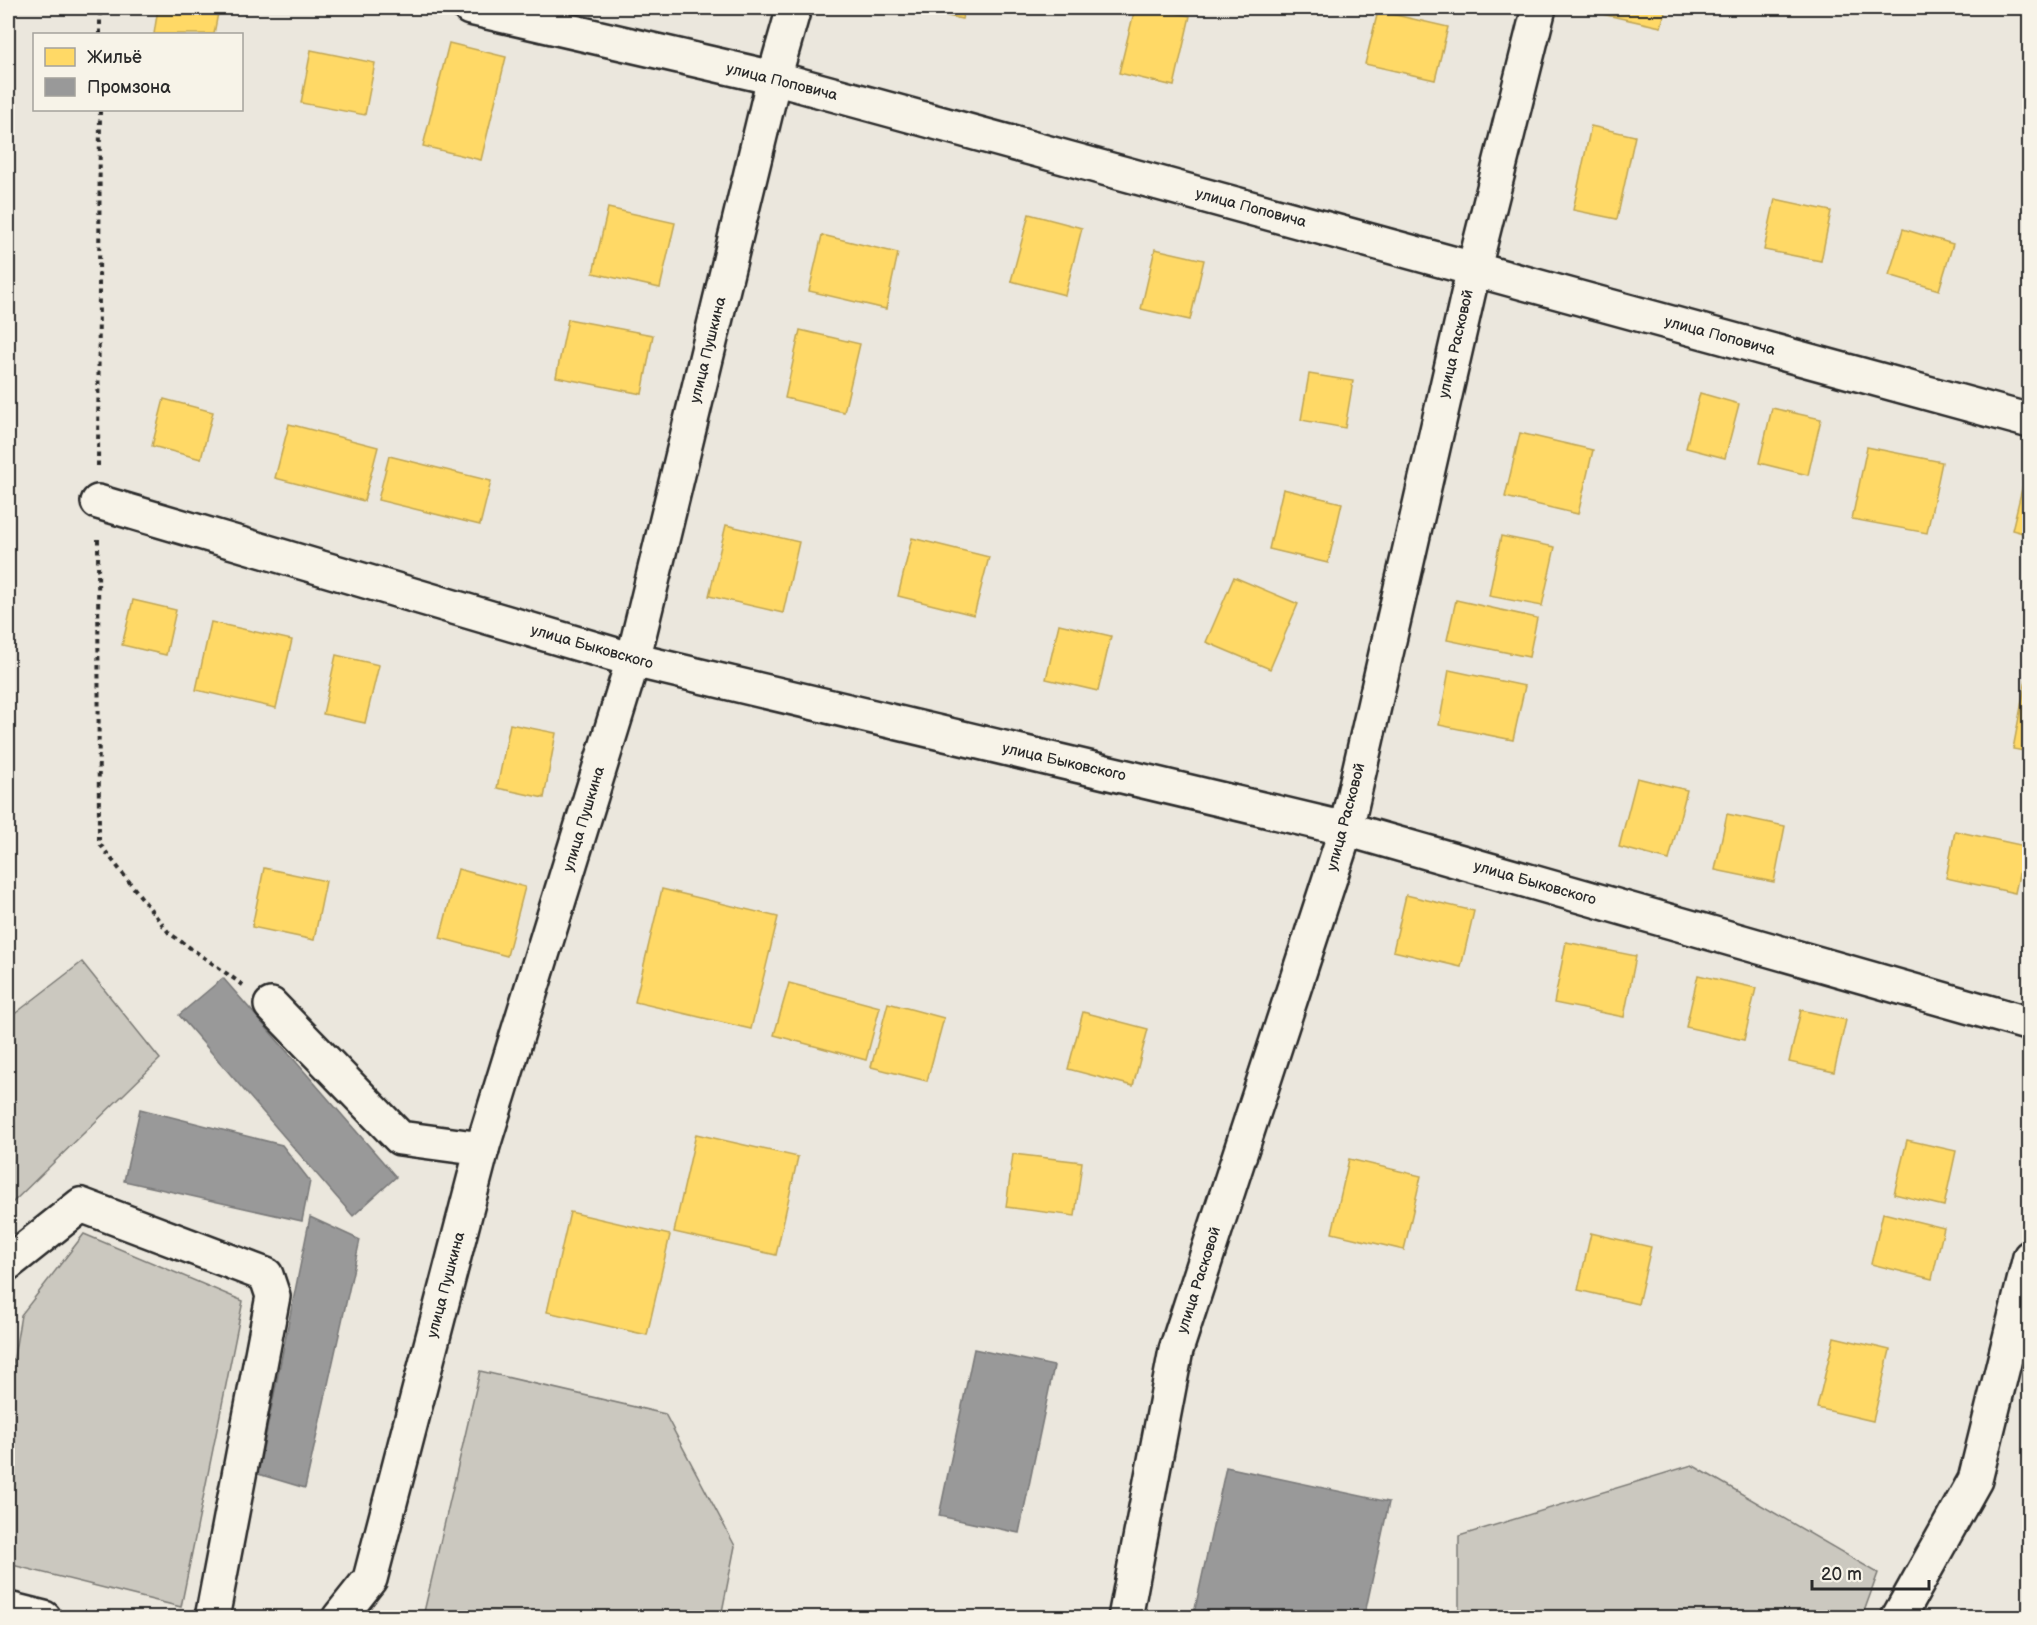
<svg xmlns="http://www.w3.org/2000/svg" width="2037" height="1625" font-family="'Balsamiq Sans',sans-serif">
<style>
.green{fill:#cbc8bf;stroke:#7b7a75;stroke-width:1.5}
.homes{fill:#ffd966;stroke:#bfa554;stroke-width:1.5}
.industry{fill:#999;stroke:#787878;stroke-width:1.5}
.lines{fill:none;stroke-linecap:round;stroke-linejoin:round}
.minor-casing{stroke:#2b2b2b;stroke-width:38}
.path{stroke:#2b2b2b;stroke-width:4;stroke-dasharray:4.5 4.5;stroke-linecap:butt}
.minor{stroke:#f7f3e8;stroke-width:33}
.labels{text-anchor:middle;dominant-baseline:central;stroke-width:6;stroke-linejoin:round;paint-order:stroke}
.street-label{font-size:15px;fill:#2b2b2b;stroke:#f7f3e8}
</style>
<rect width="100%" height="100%" fill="#ebe7dd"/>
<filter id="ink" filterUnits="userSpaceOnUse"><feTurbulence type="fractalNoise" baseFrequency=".0167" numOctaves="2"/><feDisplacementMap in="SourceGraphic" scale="12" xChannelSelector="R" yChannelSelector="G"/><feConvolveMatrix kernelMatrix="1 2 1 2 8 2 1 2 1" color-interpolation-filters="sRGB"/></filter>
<g filter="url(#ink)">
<g class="green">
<polygon points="82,962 160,1059 8,1207 8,1019"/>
<polygon points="84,1234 243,1301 181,1607 8,1564 8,1394 21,1315"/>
<polygon points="480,1371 665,1414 735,1546 721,1617 429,1617 424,1612"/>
<polygon points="1692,1465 1878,1573 1862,1617 1459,1617 1459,1536"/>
</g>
<g class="homes">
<polygon points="158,8 219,8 214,34 154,34"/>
<polygon points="911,8 965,8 962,19"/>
<polygon points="1135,8 1152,8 1190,16 1174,86 1119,73"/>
<polygon points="1598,8 1666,8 1661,27 1597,13"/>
<polygon points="1378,11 1448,27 1435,80 1365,64"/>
<polygon points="449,43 506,57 481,160 423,146"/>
<polygon points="311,50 375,63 365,115 301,103"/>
<polygon points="1591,126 1635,136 1617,219 1573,210"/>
<polygon points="1775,199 1831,211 1821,261 1764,250"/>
<polygon points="608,208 675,223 660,288 593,273"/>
<polygon points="1029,214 1082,228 1065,295 1011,281"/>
<polygon points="1903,229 1953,244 1939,290 1889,275"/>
<polygon points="822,235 898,253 886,309 809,291"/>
<polygon points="1155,249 1204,260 1190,320 1141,309"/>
<polygon points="568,319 653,335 642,394 556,377"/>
<polygon points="800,330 860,344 844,412 785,398"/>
<polygon points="1309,374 1353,381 1345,428 1301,420"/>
<polygon points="1700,393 1739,404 1725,458 1686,448"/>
<polygon points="164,399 213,412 201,459 152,446"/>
<polygon points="1772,408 1821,419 1808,475 1759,463"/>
<polygon points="289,424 378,447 364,501 275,478"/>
<polygon points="1520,433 1593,450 1578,514 1505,497"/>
<polygon points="1867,447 1942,462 1927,533 1852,519"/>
<polygon points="389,456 491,481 480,525 378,500"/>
<polygon points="2026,472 2030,472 2030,535 2012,530"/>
<polygon points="1283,489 1342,503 1328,563 1269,549"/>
<polygon points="726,525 799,542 783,613 709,596"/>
<polygon points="1501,536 1555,547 1542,606 1489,596"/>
<polygon points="912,538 989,557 974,615 898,596"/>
<polygon points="1234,577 1298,604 1270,669 1206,642"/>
<polygon points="133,600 176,610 166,655 122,645"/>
<polygon points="1456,600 1537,618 1529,657 1447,640"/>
<polygon points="211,622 292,640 276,708 196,690"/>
<polygon points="1059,624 1111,636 1098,691 1046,679"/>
<polygon points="336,655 379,665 365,723 323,714"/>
<polygon points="1449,670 1525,686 1513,740 1439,725"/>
<polygon points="2026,680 2030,681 2030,752 2013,749"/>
<polygon points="510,724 556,733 544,798 497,788"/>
<polygon points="1637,778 1687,790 1669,860 1619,847"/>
<polygon points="1727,814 1785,826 1774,882 1715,870"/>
<polygon points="1955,831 2025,846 2015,893 1946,878"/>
<polygon points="264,868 326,881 314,940 252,927"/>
<polygon points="458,869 525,887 507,956 440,938"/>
<polygon points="662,889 778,917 751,1029 635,1002"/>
<polygon points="1406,895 1474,911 1461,967 1393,951"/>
<polygon points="1566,942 1636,956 1624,1017 1554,1003"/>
<polygon points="1698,975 1756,988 1744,1040 1686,1027"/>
<polygon points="789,983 880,1007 866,1060 774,1035"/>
<polygon points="888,1003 944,1018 927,1081 871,1067"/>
<polygon points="1801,1010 1846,1020 1834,1072 1789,1062"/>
<polygon points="1083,1012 1148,1029 1133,1086 1068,1069"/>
<polygon points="696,1134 798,1157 776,1255 674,1232"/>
<polygon points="1907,1140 1956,1151 1944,1206 1894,1194"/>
<polygon points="1013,1154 1082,1162 1075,1216 1006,1207"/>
<polygon points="1349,1159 1421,1176 1404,1250 1332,1233"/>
<polygon points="570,1212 670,1235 647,1335 547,1312"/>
<polygon points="1883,1213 1944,1228 1932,1279 1871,1264"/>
<polygon points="1591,1233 1651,1247 1638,1304 1578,1290"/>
<polygon points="1834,1337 1890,1350 1873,1421 1817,1408"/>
</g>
<g class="industry">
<polygon points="223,978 396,1177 353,1216 179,1015"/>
<polygon points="140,1109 282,1145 310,1181 302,1221 124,1181"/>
<polygon points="310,1217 360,1240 305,1488 258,1474"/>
<polygon points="974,1349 1054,1366 1019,1533 939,1516"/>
<polygon points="1226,1467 1389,1502 1364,1618 1193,1618"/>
</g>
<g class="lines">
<g class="minor-casing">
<g id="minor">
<polyline points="470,8 774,78 2030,421"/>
<polyline points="98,502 633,660 1346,829 2030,1024"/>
<polyline points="271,1005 400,1138 482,1149"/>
<polyline points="8,1263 81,1205 266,1275 273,1296 212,1618"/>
<polyline points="8,1609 44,1618"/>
<polyline points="339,1618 370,1579 482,1149 633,660 774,78 794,8"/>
<polyline points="1125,1618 1176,1350 1346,829 1474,268 1539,8"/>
<polyline points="1898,1618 1975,1480 2030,1257"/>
</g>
</g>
<g class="path">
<polyline points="100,34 100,8"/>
<polyline points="98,466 100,110"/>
<polyline points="98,539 99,843 169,933 243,985"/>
</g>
<use href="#minor" class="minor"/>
</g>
</g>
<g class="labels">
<g class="street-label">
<text transform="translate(782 82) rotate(14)">улица Поповича</text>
<text transform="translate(1251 208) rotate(15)">улица Поповича</text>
<text transform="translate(1720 336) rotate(15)">улица Поповича</text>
<text transform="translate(1456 344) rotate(-77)">улица Расковой</text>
<text transform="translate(708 350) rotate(-76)">улица Пушкина</text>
<text transform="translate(592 647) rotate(16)">улица Быковского</text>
<text transform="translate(1064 762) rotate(13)">улица Быковского</text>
<text transform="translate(1346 817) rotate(-75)">улица Расковой</text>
<text transform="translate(584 819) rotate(-73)">улица Пушкина</text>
<text transform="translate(1535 883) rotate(16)">улица Быковского</text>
<text transform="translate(1199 1280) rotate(-72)">улица Расковой</text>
<text transform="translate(446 1285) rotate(-75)">улица Пушкина</text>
</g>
</g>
<rect width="2037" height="1625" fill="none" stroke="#f7f3e8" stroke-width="30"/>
<rect x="15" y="15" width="2007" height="1595" fill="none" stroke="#2b2b2b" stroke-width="2" filter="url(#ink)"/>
<rect x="33" y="33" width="210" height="78" fill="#f7f3e8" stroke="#a5a39c" stroke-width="1.5"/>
<rect x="45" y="48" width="30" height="18" fill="#ffd966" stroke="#a5a39c" stroke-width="1.5"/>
<text x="87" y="63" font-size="18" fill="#2b2b2b">Жильё</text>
<rect x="45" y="78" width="30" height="18" fill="#999999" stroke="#a5a39c" stroke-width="1.5"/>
<text x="87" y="93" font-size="18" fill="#2b2b2b">Промзона</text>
<path d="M1812 1580v9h117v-9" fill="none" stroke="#2b2b2b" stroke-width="3"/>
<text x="1821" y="1580" font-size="18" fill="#2b2b2b" stroke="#f7f3e8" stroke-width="4.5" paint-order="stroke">20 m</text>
</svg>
